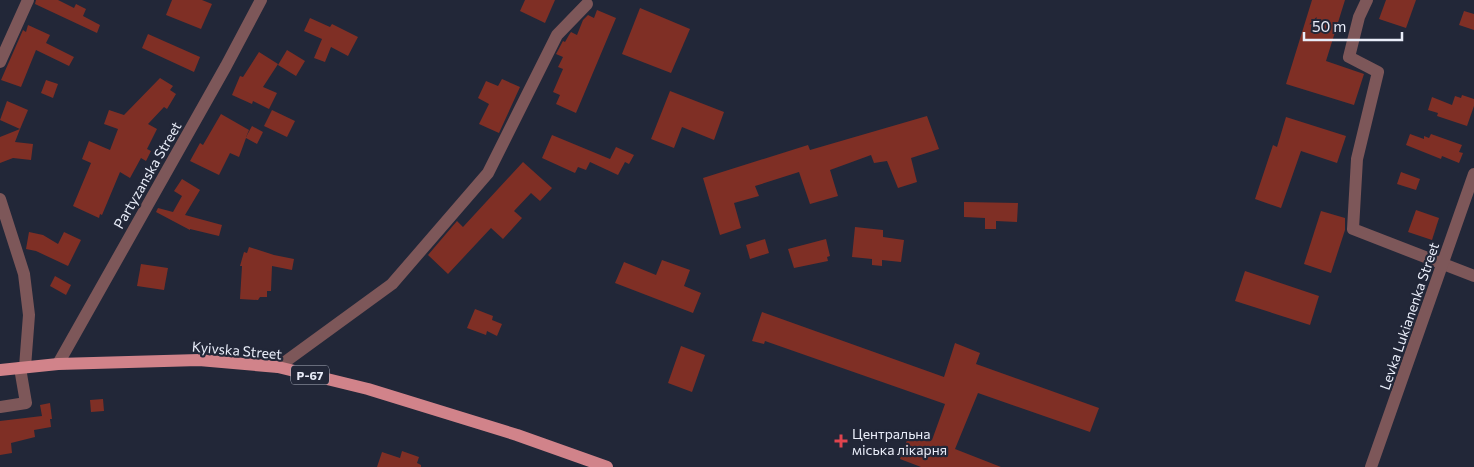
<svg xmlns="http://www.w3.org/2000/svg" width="1474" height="467" font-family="Commissioner,sans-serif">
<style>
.building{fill:#7f2f25}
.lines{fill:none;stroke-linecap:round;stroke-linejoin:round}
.street{stroke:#7d5759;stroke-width:12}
.primary{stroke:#d1838a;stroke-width:12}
.health-dot{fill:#e0444e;stroke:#222738;stroke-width:2}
.labels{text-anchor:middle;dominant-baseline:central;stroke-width:4.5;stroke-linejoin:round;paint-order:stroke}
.shield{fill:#222738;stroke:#adb2bf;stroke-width:1}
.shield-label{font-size:12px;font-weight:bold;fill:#e9edf9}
.street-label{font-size:14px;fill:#e9edf9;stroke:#222738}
.poi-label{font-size:14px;fill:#e9edf9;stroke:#222738;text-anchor:start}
</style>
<rect width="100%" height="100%" fill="#222738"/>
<g class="building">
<polygon points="36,0 58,0 74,8 76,4 86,9 83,16 100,25 97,33 35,4"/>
<polygon points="172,0 202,0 212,4 201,29 166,15"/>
<polygon points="525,0 555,0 545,23 520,11"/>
<polygon points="1312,0 1345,0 1326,61 1364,74 1354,105 1286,84"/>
<polygon points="1386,0 1416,0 1406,28 1379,19"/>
<polygon points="640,8 690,29 671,73 622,54"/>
<polygon points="597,10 616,18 576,113 556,104 560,95 553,92 563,69 558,67 563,57 556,54 563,41 565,42 569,35 571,32 577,35 583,20 588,15 594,18"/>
<polygon points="1464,11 1474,14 1474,30 1459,25"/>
<polygon points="310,18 330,27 332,24 358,37 348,56 331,47 325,62 314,58 322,39 304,31"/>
<polygon points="28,25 50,35 46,43 74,57 69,66 36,50 21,87 1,80 23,30 26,32"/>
<polygon points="148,34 200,57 194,72 142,48"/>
<polygon points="287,50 305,61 296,76 278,65"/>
<polygon points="259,52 278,64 263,87 277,93 269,109 253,101 252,104 232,95 240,76 243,77"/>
<polygon points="160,78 173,86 170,90 176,94 167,109 164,107 148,124 157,129 147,149 151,151 146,161 141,158 130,178 120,172 102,215 100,214 99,218 73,206 91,163 82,159 89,141 110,150 118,129 104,124 109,110 124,115"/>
<polygon points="502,79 520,87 499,133 479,124 489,104 478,98 486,81 498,86"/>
<polygon points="46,80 58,84 53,98 41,93"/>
<polygon points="670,91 724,112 714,140 682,127 674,148 651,139"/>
<polygon points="1462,95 1474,99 1474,106 1467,126 1437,116 1438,113 1428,110 1432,97 1452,105 1455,96 1461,98"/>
<polygon points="7,101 28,110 20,129 0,120"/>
<polygon points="272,110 295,121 287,137 264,126"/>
<polygon points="221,114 249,130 246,137 252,126 263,132 257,144 246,138 239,157 230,153 219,175 190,161 200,143 203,145"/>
<polygon points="927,116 939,149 911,158 917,182 898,188 887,161 874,163 871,155 830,170 838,196 810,204 799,172 755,186 759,196 734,203 741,228 720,235 703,178 808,145 810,150"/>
<polygon points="1286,117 1346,136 1337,163 1301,151 1281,208 1255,199 1273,145 1277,147"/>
<polygon points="20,129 15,142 33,144 31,160 13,158 0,163 0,137"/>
<polygon points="1410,134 1424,139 1424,136 1429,138 1431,134 1462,145 1459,152 1463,153 1459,163 1442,156 1441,159 1406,145"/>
<polygon points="552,135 610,159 616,147 634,155 629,164 625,162 618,175 590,162 586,170 578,167 575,173 542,158"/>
<polygon points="523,162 552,188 540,201 531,193 514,211 522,218 503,239 491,228 448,274 428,255 457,221 463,227"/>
<polygon points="1401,172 1420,179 1416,190 1397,184"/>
<polygon points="182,179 200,190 185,215 222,225 219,236 190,229 190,230 156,212 158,208 173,212 182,196 174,191"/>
<polygon points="964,202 1018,203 1017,222 996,221 996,229 985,229 985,218 964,217"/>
<polygon points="1416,210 1439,218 1432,240 1408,232"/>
<polygon points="1321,211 1345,218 1345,230 1331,273 1304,264"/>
<polygon points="855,227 883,230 883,237 904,240 901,262 882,260 882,266 872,265 872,259 852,257"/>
<polygon points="29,232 43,235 58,244 64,232 81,240 68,266 36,251 26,249"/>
<polygon points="765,239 769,253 750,259 746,245"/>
<polygon points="826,239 830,256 827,257 828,261 794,268 788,249"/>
<polygon points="249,247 274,255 294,259 292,270 272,266 271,291 267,291 267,297 260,297 258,300 240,299 242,266 240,266 244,252 247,253"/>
<polygon points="662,260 690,270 684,286 701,293 693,313 615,283 624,262 656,275"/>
<polygon points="141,264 168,268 164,290 137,286"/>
<polygon points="1245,271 1319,296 1310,325 1235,301"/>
<polygon points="55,276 71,285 66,295 50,286"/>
<polygon points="475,309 493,316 492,320 502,324 497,336 487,331 486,335 467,328"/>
<polygon points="762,312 944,377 955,343 980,353 976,364 1099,408 1090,432 978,393 955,449 1001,467 921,467 900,459 910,432 932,440 945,404 765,341 764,344 752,341"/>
<polygon points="681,346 705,355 692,392 668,383"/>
<polygon points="103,399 104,411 91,412 90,400"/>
<polygon points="50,403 52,419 50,419 51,427 34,430 35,437 11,443 12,453 0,455 0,421 42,416 40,405"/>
<polygon points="402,451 419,457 417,463 421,465 421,467 377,467 382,452 400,458"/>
</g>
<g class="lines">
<g class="street">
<polyline points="1367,0 1359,17 1349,57 1378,72 1357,159 1353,229 1474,276"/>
<polyline points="0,62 28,0"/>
<polyline points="0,199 24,274 29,315 25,367"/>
<polyline points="58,364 226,66 261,0"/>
<polyline points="278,367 392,284 488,173 557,35 587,4"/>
<polyline points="0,407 26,403 20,368"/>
<polyline points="1371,467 1474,174"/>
</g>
<polyline class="primary" points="0,370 58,364 199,360 278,367 368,389 517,435 607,467"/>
</g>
<path class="health-dot" d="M838.5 433.5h5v5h5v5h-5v5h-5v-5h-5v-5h5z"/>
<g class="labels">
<rect class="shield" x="291" y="365.5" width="38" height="19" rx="4"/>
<g class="shield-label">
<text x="310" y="375">Р-67</text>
</g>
<g class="street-label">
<text transform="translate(147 175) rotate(-60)">Partyzanska Street</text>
<text transform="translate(1409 316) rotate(-71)">Levka Lukianenka Street</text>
<text transform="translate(237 350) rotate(5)">Kyivska Street</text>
</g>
<g class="poi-label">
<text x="852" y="433">Центральна<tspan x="852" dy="16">міська лікарня</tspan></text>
</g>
</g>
<path d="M1304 32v8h98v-8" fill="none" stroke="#e9edf9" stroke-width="2.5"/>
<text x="1312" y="32" font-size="15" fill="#e9edf9" stroke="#222738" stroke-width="4" paint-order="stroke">50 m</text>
</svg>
